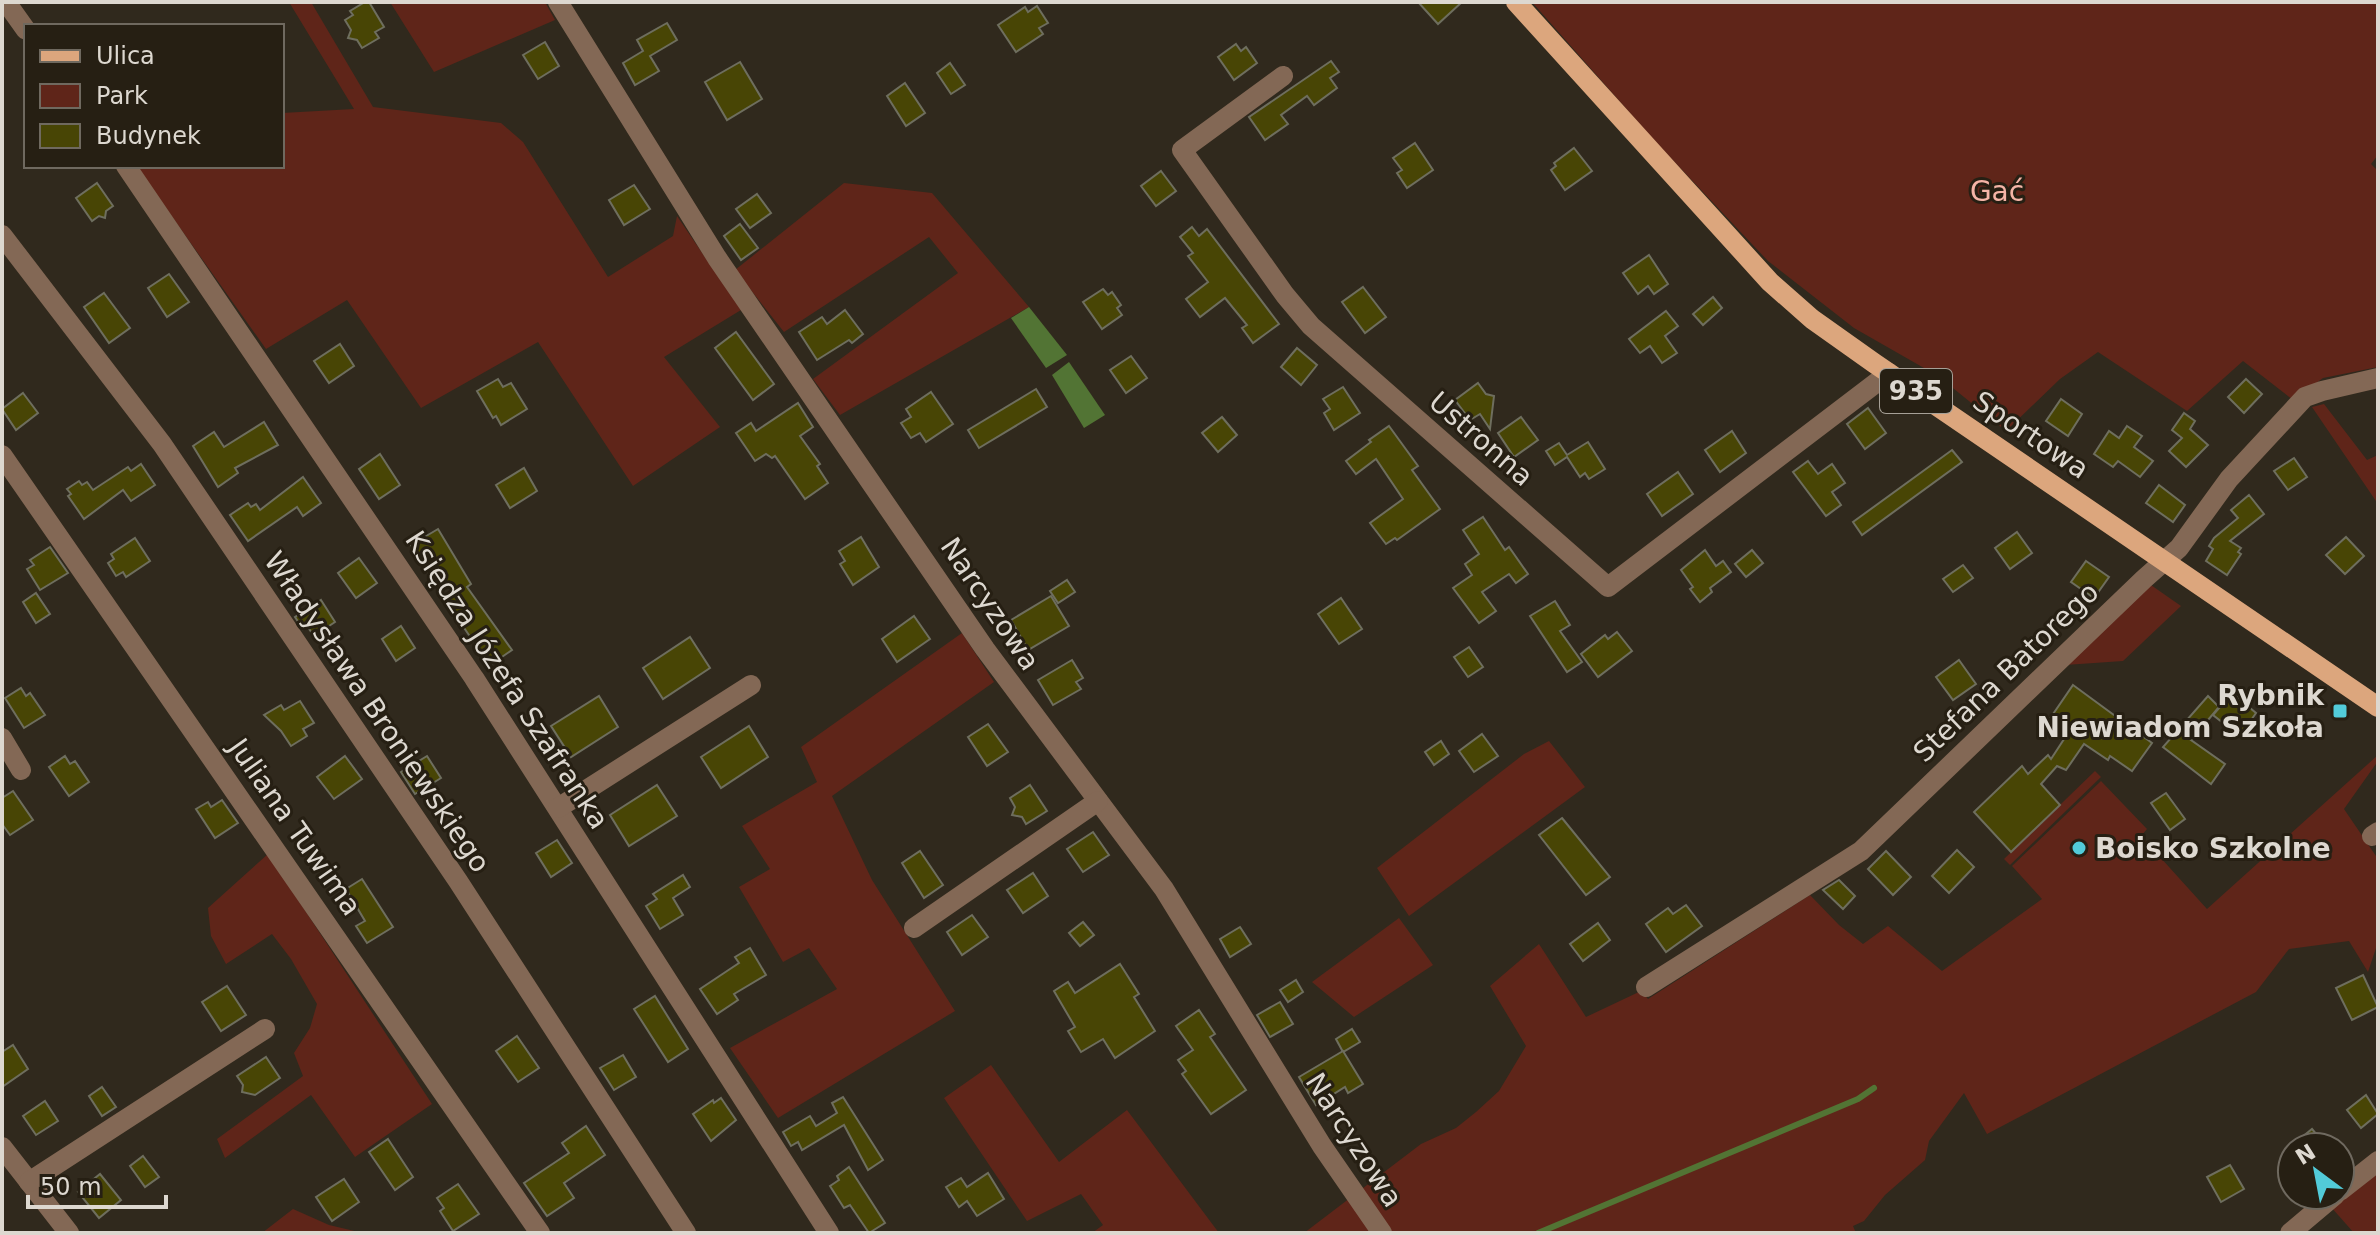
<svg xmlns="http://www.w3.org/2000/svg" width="2380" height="1235" font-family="'DejaVu Sans',sans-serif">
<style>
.green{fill:#5f2519}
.water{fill:#527434}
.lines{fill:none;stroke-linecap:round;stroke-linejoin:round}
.stream{stroke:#527434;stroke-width:6}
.building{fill:#484505;stroke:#6e6e5e;stroke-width:2}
.minor{stroke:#836855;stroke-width:20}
.major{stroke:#dca67d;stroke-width:20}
.poi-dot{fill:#52cbd9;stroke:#261f13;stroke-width:3}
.labels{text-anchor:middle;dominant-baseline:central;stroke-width:6;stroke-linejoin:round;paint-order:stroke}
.shield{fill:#261f13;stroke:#a6a097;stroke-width:2}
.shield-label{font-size:26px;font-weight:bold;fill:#ddd8d0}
.park-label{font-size:28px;fill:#f4b4a6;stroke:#261f13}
.street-label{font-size:28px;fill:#ddd8d0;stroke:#261f13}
.poi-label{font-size:28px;font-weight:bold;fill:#ddd8d0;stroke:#261f13;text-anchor:end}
</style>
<rect width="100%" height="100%" fill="#30291d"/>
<g class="green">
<polygon points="289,2 311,2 373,107 501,123 523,142 608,277 673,236 677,216 741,310 664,357 720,427 633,486 538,342 421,408 347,300 266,349 136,166 282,166 282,113 354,109"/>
<polygon points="390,2 545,2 555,20 434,72"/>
<polygon points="1532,2 2378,2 2378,155 2371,164 2378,171 2378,367 2323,378 2293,400 2243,361 2187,411 2098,352 2060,379 2006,431 1938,376 1854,328 1768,261 1652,138"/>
<polygon points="844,183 932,193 1029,307 840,415 813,379 958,273 929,237 784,332 735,270"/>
<polygon points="2324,404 2367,460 2378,455 2378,504 2312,407"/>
<polygon points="2148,583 2181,606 2123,661 2065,665"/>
<polygon points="962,633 994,682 832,796 872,880 955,1011 778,1118 730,1048 837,989 809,948 783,962 739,887 770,869 742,826 817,782 801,747"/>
<polygon points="1549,741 1585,787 1409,916 1377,868 1524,754"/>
<polygon points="2378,755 2378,761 2344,809 2378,859 2378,942 2368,972 2349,941 2289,949 2256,992 1987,1134 1964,1093 1929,1141 1925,1160 1885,1195 1864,1221 1853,1226 1856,1233 1304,1233 1421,1144 1456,1128 1476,1112 1499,1091 1526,1046 1490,986 1539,944 1586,1017 1641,991 1648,999 1810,895 1839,925 1863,944 1888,926 1942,971 2042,899 2012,866 2101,781 2147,829 2141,836 2207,909"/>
<polygon points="2095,771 2101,777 2010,865 2004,859"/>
<polygon points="268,854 432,1104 355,1157 311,1095 225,1158 217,1139 303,1076 294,1053 310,1028 317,1004 291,959 272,934 226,964 211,936 208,908"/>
<polygon points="1399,918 1433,965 1354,1017 1312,982"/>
<polygon points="991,1065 1059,1162 1127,1110 1219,1233 1092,1233 1103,1225 1081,1194 1027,1221 944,1098"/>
<polygon points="2378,1167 2378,1233 2354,1233 2331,1207"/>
<polygon points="293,1209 329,1225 363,1233 262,1233"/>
</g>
<g class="water">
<polygon points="1029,307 1067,355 1046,368 1011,318"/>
<polygon points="1069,362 1105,415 1084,428 1052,375"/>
</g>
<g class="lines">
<polyline class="stream" points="1538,1233 1858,1099 1874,1088"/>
</g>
<g class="building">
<polygon points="365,2 369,2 384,27 375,32 379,38 362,48 357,40 348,38 351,30 345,20 353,15 350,11"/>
<polygon points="1418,2 1462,2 1438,24"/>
<polygon points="1037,6 1048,23 1039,28 1043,34 1016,52 998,25 1025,7 1028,12"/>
<polygon points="667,23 677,40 650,56 659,71 635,85 623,63 643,51 637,40"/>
<polygon points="545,42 559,66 538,79 523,55"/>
<polygon points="1236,44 1241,51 1246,47 1257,63 1234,80 1218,57"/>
<polygon points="1331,61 1339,72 1330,78 1337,88 1314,105 1307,96 1281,115 1288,124 1265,140 1249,117"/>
<polygon points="740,62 762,99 727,120 705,82"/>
<polygon points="950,63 965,85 951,94 937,73"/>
<polygon points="905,83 925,113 906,126 887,96"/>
<polygon points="1415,143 1433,170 1407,188 1397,173 1402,170 1393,158"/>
<polygon points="1574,148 1592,171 1565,190 1551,170 1556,166 1554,163"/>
<polygon points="1161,171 1176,191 1156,206 1141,186"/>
<polygon points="97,183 113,206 106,211 105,218 99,216 92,221 76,198"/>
<polygon points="634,185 650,209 624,225 609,200"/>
<polygon points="757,194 771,213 750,228 736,209"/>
<polygon points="740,224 758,248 741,260 724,236"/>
<polygon points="1192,227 1199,236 1207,229 1279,324 1253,343 1242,328 1247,325 1225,298 1200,317 1186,299 1208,282 1188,256 1193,253 1180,237"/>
<polygon points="1649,255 1668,284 1654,294 1648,286 1638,294 1623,273"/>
<polygon points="169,274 189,302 167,317 148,288"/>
<polygon points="1363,287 1386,317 1365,333 1342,302"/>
<polygon points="1103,289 1108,295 1112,292 1121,305 1117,308 1122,315 1102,329 1083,302"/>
<polygon points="104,293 130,328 109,343 84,307"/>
<polygon points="1713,297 1722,308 1703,325 1693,314"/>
<polygon points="845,310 863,334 852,343 849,340 817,360 799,332 822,317 827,324"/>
<polygon points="1666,311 1678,326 1665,336 1677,353 1662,363 1650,346 1640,353 1629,339"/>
<polygon points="736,332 774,384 753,400 715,348"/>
<polygon points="340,344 354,366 329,383 314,361"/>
<polygon points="1297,348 1317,365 1301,385 1281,367"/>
<polygon points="1131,356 1147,378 1126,393 1110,370"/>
<polygon points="498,379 503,387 511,383 527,409 501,425 496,416 493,418 477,391"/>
<polygon points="2246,379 2262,394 2244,413 2228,397"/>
<polygon points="1478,383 1486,394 1494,396 1490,429 1480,414 1470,420 1455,400"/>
<polygon points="1343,387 1360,413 1334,430 1324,413 1330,409 1323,399"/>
<polygon points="1036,389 1047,407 979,448 968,430"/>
<polygon points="931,392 953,424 926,442 920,433 911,438 901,423 911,417 906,409"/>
<polygon points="23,393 38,413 16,430 2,409"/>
<polygon points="2061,399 2082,414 2068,436 2046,421"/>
<polygon points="798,403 813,427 800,436 820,464 817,466 828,483 805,499 775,456 772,458 766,454 755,461 736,433 751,423 756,431"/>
<polygon points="1868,408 1886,433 1865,449 1847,424"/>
<polygon points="2184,413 2195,421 2190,429 2208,445 2186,467 2169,451 2182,438 2172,430"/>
<polygon points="1222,417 1237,435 1218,452 1202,433"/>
<polygon points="1521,417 1538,440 1514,457 1498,433"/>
<polygon points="264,422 278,445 235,468 238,473 218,487 193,446 214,432 224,447"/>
<polygon points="1389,426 1418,466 1412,470 1440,509 1397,540 1395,538 1386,544 1370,523 1403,499 1376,459 1356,474 1346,461 1371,442 1369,440"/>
<polygon points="2127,426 2142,436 2134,447 2153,461 2140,477 2118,461 2113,467 2094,454 2109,431 2119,438"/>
<polygon points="1732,431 1746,453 1720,472 1705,450"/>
<polygon points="1588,442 1605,469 1589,479 1585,473 1580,477 1567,457 1555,465 1546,451 1559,443 1567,455"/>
<polygon points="1952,450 1962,462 1862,535 1853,522"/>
<polygon points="380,454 400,485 379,499 359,469"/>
<polygon points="2294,458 2307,477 2288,490 2274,471"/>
<polygon points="1808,461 1818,474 1832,464 1845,483 1832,492 1841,505 1826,516 1793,472"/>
<polygon points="141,464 155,485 131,501 123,490 84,519 68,496 71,494 67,489 79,481 82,485 87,482 93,490 128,467 131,471"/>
<polygon points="524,468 537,491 510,508 496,485"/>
<polygon points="1678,472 1693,494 1662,516 1647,494"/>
<polygon points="303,477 321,503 303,516 297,507 248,541 230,515 248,503 251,507 256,504 260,510"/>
<polygon points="2159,485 2185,505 2173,522 2146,503"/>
<polygon points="2249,495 2264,514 2230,541 2241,548 2238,552 2241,554 2227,575 2206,561 2213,549 2209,546 2214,538 2238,518 2231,510"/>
<polygon points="1483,517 1505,550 1509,547 1528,574 1516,583 1509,574 1482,592 1496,611 1479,623 1453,588 1472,575 1465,564 1479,554 1463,530"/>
<polygon points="438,529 471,584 467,587 512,650 493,663 489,657 486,660 443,597 452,591 438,568 429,574 411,545"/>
<polygon points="2017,532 2032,553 2010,569 1995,548"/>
<polygon points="861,537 879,567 853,585 840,564 845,561 839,551"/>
<polygon points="2346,537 2364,556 2345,574 2326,555"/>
<polygon points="135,538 150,561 126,577 123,572 116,576 108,563 114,559 111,554"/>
<polygon points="50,547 68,573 40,590 27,569 34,565 30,560"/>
<polygon points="1705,550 1716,566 1723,561 1731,572 1710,588 1712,592 1700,602 1690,589 1693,587 1681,570"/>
<polygon points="1752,550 1763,563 1746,577 1735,564"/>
<polygon points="359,558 377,583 356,598 338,573"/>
<polygon points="2086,561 2109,577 2094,598 2071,582"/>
<polygon points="1963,565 1973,578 1953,592 1943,579"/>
<polygon points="1067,580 1075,592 1058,603 1050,591"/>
<polygon points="36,593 50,614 36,623 23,602"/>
<polygon points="1051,596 1069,626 1028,650 1011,620"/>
<polygon points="1341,598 1362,629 1339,644 1318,614"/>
<polygon points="321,600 335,622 314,636 307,626 303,629 295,617"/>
<polygon points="1555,601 1570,625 1560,631 1582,662 1567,672 1530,616"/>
<polygon points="914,616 930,639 897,662 882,639"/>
<polygon points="401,626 415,648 396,661 382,639"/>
<polygon points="1617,632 1632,651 1598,677 1581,654 1605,635 1608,639"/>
<polygon points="690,637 710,668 663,699 643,668"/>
<polygon points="1469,647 1483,667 1468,677 1454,657"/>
<polygon points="1072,660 1083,678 1076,682 1081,689 1053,705 1038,680"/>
<polygon points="1959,660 1976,684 1953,700 1936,677"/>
<polygon points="2073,685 2152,743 2132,771 2110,756 2108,760 2084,744 2066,770 2057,766 2041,784 2060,805 2011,852 1974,812 2022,766 2028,774 2048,755 2051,759 2068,733 2049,720"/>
<polygon points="21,688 26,696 30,693 45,715 24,728 5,698"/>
<polygon points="2232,693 2256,713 2240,736 2213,715"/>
<polygon points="599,696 618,727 571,757 551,726"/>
<polygon points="2208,696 2219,707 2191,740 2225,764 2211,784 2163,747"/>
<polygon points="300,701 314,723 303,729 307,736 291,746 281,731 264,715 281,705 284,710"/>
<polygon points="988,724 1008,752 987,766 968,737"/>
<polygon points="749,726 768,757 721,788 701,757"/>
<polygon points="1482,734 1498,756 1474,772 1459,751"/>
<polygon points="1441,741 1449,754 1434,765 1425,752"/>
<polygon points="65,756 70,764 75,761 89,782 69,796 49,767"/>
<polygon points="345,756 362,779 334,799 317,777"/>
<polygon points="427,756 441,778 415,794 401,772"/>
<polygon points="657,785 677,816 629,846 610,815"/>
<polygon points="1030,785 1047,811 1026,824 1022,817 1012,815 1015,807 1010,798"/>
<polygon points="13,791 33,820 10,835 2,824 2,798"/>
<polygon points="2166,793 2185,819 2170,830 2151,803"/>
<polygon points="222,800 238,823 215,838 196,809 208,802 211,807"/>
<polygon points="1562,818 1610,877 1586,895 1539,835"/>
<polygon points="1093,832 1109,855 1083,872 1067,849"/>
<polygon points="557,840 572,863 551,877 536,853"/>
<polygon points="1957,850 1974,867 1949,893 1932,876"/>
<polygon points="920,851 943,885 924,898 902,863"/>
<polygon points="1886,851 1911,877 1893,895 1868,869"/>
<polygon points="1033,873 1048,896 1023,913 1007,890"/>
<polygon points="683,875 690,887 673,898 683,915 660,929 646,906 657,899 653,894"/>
<polygon points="362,879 393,927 367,943 356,926 365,921 346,889"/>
<polygon points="1839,880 1855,896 1843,909 1823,890"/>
<polygon points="1686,905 1702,926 1666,952 1646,924 1668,908 1673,914"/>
<polygon points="972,915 988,937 962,955 947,932"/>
<polygon points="1083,922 1094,935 1080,946 1069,933"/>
<polygon points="1598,923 1610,940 1583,961 1570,944"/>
<polygon points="1240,927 1251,944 1230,957 1220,939"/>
<polygon points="750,948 766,975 734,994 738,1000 717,1014 700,989 739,963 735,957"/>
<polygon points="1120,964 1139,994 1134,997 1155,1031 1115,1058 1103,1039 1081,1052 1068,1031 1075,1027 1054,991 1068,982 1075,993"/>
<polygon points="2363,975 2378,1007 2352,1020 2336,988"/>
<polygon points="1296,980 1303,992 1288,1002 1280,990"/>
<polygon points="227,986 246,1015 221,1031 202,1002"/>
<polygon points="655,996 688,1049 668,1062 634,1009"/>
<polygon points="1280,1002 1293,1024 1270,1037 1257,1015"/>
<polygon points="1199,1010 1215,1034 1210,1037 1246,1090 1211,1114 1182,1074 1186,1071 1178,1060 1193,1050 1176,1026"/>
<polygon points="1352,1029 1360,1042 1343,1052 1336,1039"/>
<polygon points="517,1036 539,1068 518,1082 496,1051"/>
<polygon points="13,1045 28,1069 2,1087 2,1052"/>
<polygon points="1343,1051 1363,1084 1348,1093 1345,1087 1316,1105 1299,1077"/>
<polygon points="623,1055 636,1077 614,1090 600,1068"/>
<polygon points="266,1057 280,1078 255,1095 242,1092 243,1085 237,1076"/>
<polygon points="102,1087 116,1107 102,1116 89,1096"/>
<polygon points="2366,1095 2378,1114 2361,1128 2347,1110"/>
<polygon points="843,1097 883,1160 868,1170 844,1125 802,1150 798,1142 791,1146 783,1132 810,1116 816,1126 837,1113 832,1103"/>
<polygon points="721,1098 736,1120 711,1141 693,1114 713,1100 714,1103"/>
<polygon points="45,1101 58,1121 36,1135 23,1116"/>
<polygon points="586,1126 605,1155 564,1183 574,1198 547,1216 524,1183 569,1153 562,1143"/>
<polygon points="2312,1129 2327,1147 2290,1147"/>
<polygon points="388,1139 413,1177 395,1190 369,1152"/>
<polygon points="143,1156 159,1177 145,1187 130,1166"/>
<polygon points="2230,1165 2244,1189 2221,1202 2207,1177"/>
<polygon points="849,1167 885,1223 869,1233 850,1205 844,1208 830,1186 839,1180 837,1176"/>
<polygon points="988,1173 1004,1199 977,1216 967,1201 959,1207 946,1187 961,1178 967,1187"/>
<polygon points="100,1174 121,1200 99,1218 78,1192"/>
<polygon points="344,1179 359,1202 332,1221 316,1197"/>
<polygon points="458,1184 479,1214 453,1231 440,1211 444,1208 437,1198"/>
</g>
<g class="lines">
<g class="minor">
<polyline points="6,2 26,30"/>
<polyline points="558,2 717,258 985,649 1164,889 1322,1146 1382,1233"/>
<polyline points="1283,76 1182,150 1285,295 1311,326 1608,587 1889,373"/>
<polyline points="126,166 474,678 829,1233"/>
<polyline points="2,235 162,444 458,881 686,1233"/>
<polyline points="2,455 540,1233"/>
<polyline points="2,738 21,770"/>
<polyline points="558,808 751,685"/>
<polyline points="2372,836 2378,832"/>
<polyline points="914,928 1098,801"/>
<polyline points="1646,987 1861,851 2144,579 2179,548 2229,479 2305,397 2322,391 2378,378"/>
<polyline points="2,1147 69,1233"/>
<polyline points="29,1182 265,1029"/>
<polyline points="2340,1191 2378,1161"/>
<polyline points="2290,1233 2335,1195"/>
</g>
<polyline class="major" points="1516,2 1770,282 1812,319 1874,363 2378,707"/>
</g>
<g class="poi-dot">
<rect x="2332" y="703" width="16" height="16" rx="4"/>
<circle cx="2079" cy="848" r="8"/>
</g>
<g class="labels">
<rect class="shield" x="1880" y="369" width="72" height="44" rx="6"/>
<g class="shield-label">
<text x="1916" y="391">935</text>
</g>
<g class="park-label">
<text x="1997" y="191">Gać</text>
</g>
<g class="street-label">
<text transform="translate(2031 435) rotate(34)">Sportowa</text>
<text transform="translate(1481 439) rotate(41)">Ustronna</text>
<text transform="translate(990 604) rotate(56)">Narcyzowa</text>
<text transform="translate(2006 672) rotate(-44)">Stefana Batorego</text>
<text transform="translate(507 680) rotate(57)">Księdza Józefa Szafranka</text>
<text transform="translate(377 712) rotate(56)">Władysława Broniewskiego</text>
<text transform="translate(295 827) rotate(55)">Juliana Tuwima</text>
<text transform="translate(1354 1140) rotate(57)">Narcyzowa</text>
</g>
<g class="poi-label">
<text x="2324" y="695">Rybnik<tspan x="2324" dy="32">Niewiadom Szkoła</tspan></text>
<text x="2095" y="848" text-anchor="start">Boisko Szkolne</text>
</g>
</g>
<rect width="2380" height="1235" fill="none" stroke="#ddd8d0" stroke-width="8"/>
<rect x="24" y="24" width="260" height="144" fill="#261f13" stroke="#6f695f" stroke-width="2"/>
<rect x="40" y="50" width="40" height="12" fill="#dca67d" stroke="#6f695f" stroke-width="2"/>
<text x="96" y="64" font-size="24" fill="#ddd8d0">Ulica</text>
<rect x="40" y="84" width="40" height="24" fill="#5f2519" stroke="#6f695f" stroke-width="2"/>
<text x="96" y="104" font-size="24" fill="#ddd8d0">Park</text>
<rect x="40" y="124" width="40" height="24" fill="#484505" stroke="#6f695f" stroke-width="2"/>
<text x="96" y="144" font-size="24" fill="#ddd8d0">Budynek</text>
<g transform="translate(2316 1171) rotate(328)"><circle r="38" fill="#261f13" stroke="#6f695f" stroke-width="2"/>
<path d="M0-6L14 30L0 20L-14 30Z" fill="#52cbd9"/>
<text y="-12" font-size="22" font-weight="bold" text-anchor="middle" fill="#ddd8d0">N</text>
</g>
<path d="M28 1195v12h138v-12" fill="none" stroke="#ddd8d0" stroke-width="4"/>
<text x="40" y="1195" font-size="24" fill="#ddd8d0" stroke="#261f13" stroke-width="6" paint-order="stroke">50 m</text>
</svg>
